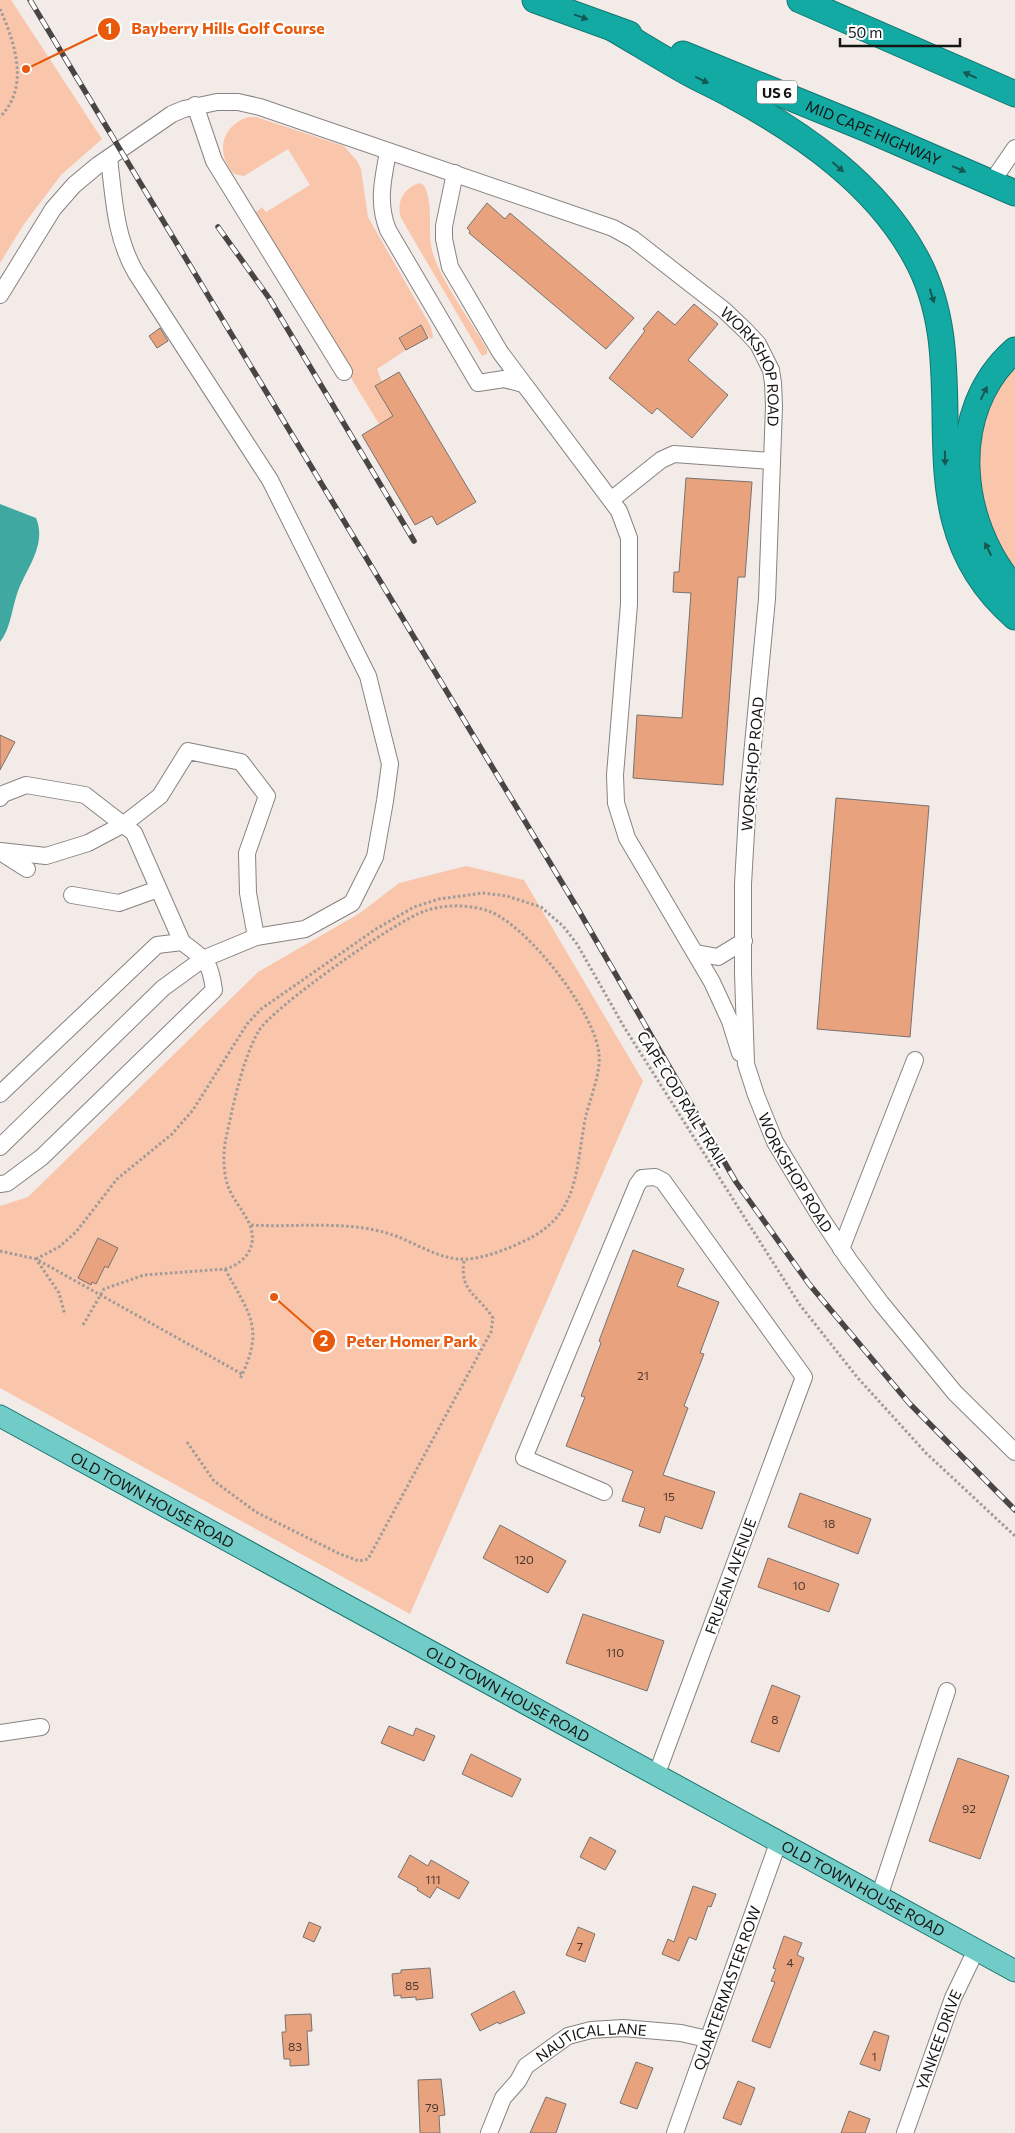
<svg xmlns="http://www.w3.org/2000/svg" width="1015" height="2133" font-family="Commissioner,sans-serif">
<style>
.green{fill:#fac6ab}
.water{fill:#3ea8a1}
.building{fill:#e8a37e;stroke:#77726f}
.lines{fill:none;stroke-linecap:round;stroke-linejoin:round}
.minor-casing{stroke:#888380;stroke-width:18}
.major-casing{stroke:#147670;stroke-width:23}
.highway-casing{stroke:#147670;stroke-width:27}
.path{stroke:#a09b98;stroke-width:3;stroke-dasharray:2.5 2.5;stroke-linecap:butt}
.minor{stroke:#fff;stroke-width:16}
.major{stroke:#71ccc7;stroke-width:21}
.highway{stroke:#12aaa2;stroke-width:25}
.rail-casing{stroke:#484544;stroke-width:5.5}
.rail{stroke:#fff;stroke-width:4;stroke-dasharray:11;stroke-linecap:butt}
.oneway{fill:#155854}
.labels{text-anchor:middle;dominant-baseline:central;stroke-width:4.5;stroke-linejoin:round;paint-order:stroke}
.number-label{font-size:12px;fill:#4b382e}
.shield{fill:#fff;stroke:#5d5b5a;stroke-width:1}
.shield-label{font-size:14px;font-weight:bold;fill:#171514}
.street-label{font-size:15px;fill:#171514;stroke:#fff}
.leader{fill:none;stroke:#e8590c;stroke-width:2}
.callout-dot{fill:#e8590c;stroke:#fff;stroke-width:2}
.mark-label{font-size:15px;text-anchor:middle;font-weight:bold;fill:#fff}
.callout-label{font-size:16px;text-anchor:middle;font-weight:bold;fill:#e8590c;stroke:#fff;stroke-width:4.5;stroke-linejoin:round;paint-order:stroke}
</style>
<rect width="100%" height="100%" fill="#f2ebe8"/>
<g class="green">
<polygon points="0,0 11,0 102,139 61,175 24,224 0,263"/>
<path d="M248,117H256L344,146L357,161L361,169L368,217L431,327L433,337L431,339L420,325L399,337L406,350L377,369L382,382L376,386L394,416L379,424L260,228L254,214L262,207L266,212L310,185L288,149L244,176L234,174C215,153 221,126 248,117Z"/>
<path d="M419,183L424,185C435,208 426,231 433,254C443,284 471,321 487,349V354L482,356L401,218C396,202 403,189 419,183Z"/>
<polygon points="1015,366 1015,575 1002,559 975,479 979,435 995,391"/>
<polygon points="466,866 524,880 643,1081 410,1614 0,1388 0,1206 28,1197 258,972 360,913 399,883"/>
</g>
<path class="water" d="M0,504L36,518C47,544 27,568 18,591C12,607 11,628 0,642Z"/>
<g class="building">
<polygon points="487,203 505,219 510,213 634,318 606,349 469,233 470,231 467,228"/>
<polygon points="694,304 718,324 688,360 728,395 692,438 657,408 652,414 609,378 645,331 643,329 658,311 675,325"/>
<polygon points="421,325 428,338 406,350 399,338"/>
<polygon points="160,328 168,341 157,348 149,336"/>
<polygon points="399,372 476,502 437,525 432,516 415,525 362,435 393,416 375,386"/>
<polygon points="686,478 752,482 745,577 738,577 723,785 633,778 637,715 682,718 691,593 673,592 674,572 679,572"/>
<polygon points="0,735 15,742 0,770"/>
<polygon points="836,798 929,806 910,1037 817,1029"/>
<polygon points="98,1238 118,1248 108,1268 105,1266 96,1284 92,1282 91,1285 78,1278"/>
<polygon points="633,1250 684,1269 677,1286 719,1302 700,1353 704,1354 684,1406 688,1408 663,1475 715,1492 702,1529 665,1516 660,1533 639,1526 645,1508 622,1501 633,1471 566,1446 585,1397 581,1396 601,1343 599,1341"/>
<polygon points="800,1493 871,1519 858,1554 788,1527"/>
<polygon points="500,1525 566,1561 548,1593 483,1558"/>
<polygon points="768,1558 839,1584 829,1612 758,1587"/>
<polygon points="583,1614 664,1641 647,1691 566,1663"/>
<polygon points="772,1685 800,1696 779,1752 751,1742"/>
<polygon points="389,1726 413,1736 416,1728 435,1736 424,1761 381,1743"/>
<polygon points="471,1754 521,1779 512,1797 462,1774"/>
<polygon points="958,1758 1009,1776 980,1859 929,1841"/>
<polygon points="590,1837 616,1851 605,1870 580,1857"/>
<polygon points="410,1855 428,1866 431,1860 469,1882 459,1899 437,1887 430,1898 417,1890 418,1888 398,1877"/>
<polygon points="693,1886 716,1894 711,1907 708,1906 696,1940 689,1937 679,1961 662,1954 668,1939 674,1942"/>
<polygon points="309,1922 321,1927 314,1942 303,1937"/>
<polygon points="578,1927 595,1934 585,1962 566,1955"/>
<polygon points="784,1936 802,1943 797,1955 804,1958 770,2048 752,2041 775,1982 771,1981 776,1969 773,1968"/>
<polygon points="430,1968 433,1998 416,2000 416,1997 401,1998 401,1995 394,1996 392,1974 401,1973 401,1970"/>
<polygon points="514,1991 525,2013 499,2024 498,2022 480,2031 471,2014"/>
<polygon points="311,2014 312,2031 307,2031 309,2065 290,2066 290,2059 284,2059 282,2032 286,2032 285,2015"/>
<polygon points="874,2031 889,2036 880,2071 860,2064"/>
<polygon points="636,2062 653,2068 637,2109 620,2103"/>
<polygon points="441,2079 445,2115 439,2116 440,2133 420,2133 418,2080"/>
<polygon points="738,2081 755,2088 741,2125 723,2118"/>
<polygon points="546,2097 566,2104 556,2133 530,2133"/>
<polygon points="849,2111 870,2119 865,2133 841,2133"/>
</g>
<g class="lines">
<g class="minor-casing">
<g id="minor">
<polyline points="195,105 214,161 344,372"/>
<path d="M388,152C383,179 377,203 388,230L478,383L504,379L523,384"/>
<polyline points="455,173 444,226 444,239 450,267 500,352 619,511 629,538 629,604 615,775 616,803 627,838 712,982 730,1021 740,1053"/>
<polyline points="991,183 1015,148"/>
<path id="s1" d="M0,295L53,209L74,185L98,165L172,114L184,109L217,102H238L260,107L613,228L633,239L724,310L745,330L758,344L771,370L773,383L774,406L767,599L748,797L743,884V973L746,1064L756,1095L775,1142L821,1218L849,1260L881,1303L955,1393L1015,1452"/>
<polyline points="611,500 661,460 674,454 772,461"/>
<polyline points="0,798 3,794 26,785 85,795 134,833 182,942"/>
<polyline points="0,851 46,856 88,843 124,824 160,796 188,751 241,762 267,796 247,853 248,893 256,937"/>
<polyline points="2,853 27,869"/>
<polyline points="72,895 119,903 158,889"/>
<polyline points="696,953 718,957 744,941"/>
<path d="M0,1094L157,945L182,942C205,960 210,960 214,990L42,1157L7,1183L0,1184"/>
<path d="M0,1147L163,988L203,959L256,937L305,929L352,903L375,857L385,801L390,764L368,676L270,480L136,273C115,237 114,199 109,158"/>
<polyline points="841,1249 915,1060"/>
<polyline points="604,1492 524,1458 637,1185 642,1178 655,1177 663,1181 804,1377 656,1776"/>
<polyline points="0,1733 41,1727"/>
<polyline points="879,1897 947,1691"/>
<path id="s2" d="M489,2133L503,2098L518,2081L526,2066L568,2036L591,2030L623,2028L681,2033L707,2039"/>
<path id="s3" d="M675,2133L778,1843"/>
<path id="s4" d="M905,2133L953,1998L976,1950"/>
</g>
</g>
<g class="major-casing">
<g id="major">
<path id="s5" d="M0,1416L1015,1971"/>
</g>
</g>
<g class="highway-casing">
<g id="highway">
<polyline points="535,0 629,34"/>
<polyline points="800,0 1015,94"/>
<path d="M614,29C638,43 662,58 687,72C703,81 720,88 735,97C805,135 876,185 915,256C982,375 896,514 1015,617"/>
<path id="s6" d="M683,54L867,129L1015,193"/>
<path d="M1015,350C945,411 957,524 1015,589"/>
</g>
</g>
<g class="path">
<path d="M0,9C15,43 30,87 0,117"/>
<polyline points="0,1251 36,1259 242,1374"/>
<polyline points="36,1259 59,1247 76,1232 117,1179 172,1134 193,1110 247,1024 261,1009 376,929 414,907 439,899 483,893 507,896 541,907 563,926 577,944 624,1027 800,1305 857,1377 926,1453 1015,1536"/>
<polyline points="38,1262 59,1293 65,1315"/>
<path d="M225,1269C250,1315 265,1328 240,1379"/>
<path d="M83,1325L104,1289L144,1275L225,1269C246,1263 259,1245 249,1223C243,1210 233,1200 228,1186C223,1172 223,1152 226,1138C233,1106 242,1061 258,1032C270,1009 398,919 425,911C445,904 471,904 491,912C529,928 595,1012 599,1054C601,1075 589,1100 585,1120C575,1173 579,1217 522,1242C507,1249 492,1255 476,1258C446,1264 422,1246 396,1236C349,1219 298,1228 250,1225"/>
<path d="M187,1442L214,1481L256,1512L340,1554L359,1561L368,1559L491,1332L493,1318C479,1295 459,1292 464,1261"/>
</g>
<use href="#minor" class="minor"/>
<use href="#major" class="major"/>
<use href="#highway" class="highway"/>
<g class="rail-casing">
<g id="rail">
<polyline points="30,0 579,911 736,1182 809,1284 909,1403 1015,1510"/>
<polyline points="218,227 269,298 414,541"/>
</g>
</g>
<use href="#rail" class="rail"/>
</g>
<defs><path id="oneway-solid" d="M-6-.8H1V-3.2L6.5 0L1 3.2V.8H-6Z" transform="scale(1.25)"/></defs>
<g class="oneway">
<use href="#oneway-solid" transform="translate(581 17) rotate(20)"/>
<use href="#oneway-solid" transform="translate(970 75) rotate(-156)"/>
<use href="#oneway-solid" transform="translate(702 80) rotate(26)"/>
<use href="#oneway-solid" transform="translate(838 167) rotate(41)"/>
<use href="#oneway-solid" transform="translate(959 169) rotate(23)"/>
<use href="#oneway-solid" transform="translate(932 296) rotate(73)"/>
<use href="#oneway-solid" transform="translate(984 393) rotate(-64)"/>
<use href="#oneway-solid" transform="translate(945 458) rotate(89)"/>
<use href="#oneway-solid" transform="translate(988 549) rotate(-116)"/>
</g>
<g class="labels">
<g class="number-label">
<text x="643" y="1375">21</text>
<text x="669" y="1496">15</text>
<text x="829" y="1523">18</text>
<text x="524" y="1559">120</text>
<text x="799" y="1585">10</text>
<text x="615" y="1652">110</text>
<text x="775" y="1719">8</text>
<text x="969" y="1808">92</text>
<text x="433" y="1879">111</text>
<text x="580" y="1946">7</text>
<text x="790" y="1962">4</text>
<text x="412" y="1985">85</text>
<text x="295" y="2046">83</text>
<text x="874" y="2056">1</text>
<text x="432" y="2107">79</text>
</g>
<rect class="shield" x="757" y="80.5" width="40" height="23" rx="4"/>
<g class="shield-label">
<text x="777" y="92">US 6</text>
</g>
<g class="street-label">
<text stroke="none"><textPath href="#s6" startOffset="206">MID CAPE HIGHWAY</textPath></text>
<text stroke="none"><textPath href="#s1" startOffset="922">WORKSHOP ROAD</textPath></text>
<text transform="translate(752 764) rotate(-85)">WORKSHOP ROAD</text>
<text transform="translate(683 1099) rotate(58)">CAPE COD RAIL TRAIL</text>
<text stroke="none"><textPath href="#s1" startOffset="1748">WORKSHOP ROAD</textPath></text>
<text stroke="none"><textPath href="#s5" startOffset="174">OLD TOWN HOUSE ROAD</textPath></text>
<text transform="translate(730 1576) rotate(-70)">FRUEAN AVENUE</text>
<text stroke="none"><textPath href="#s5" startOffset="579">OLD TOWN HOUSE ROAD</textPath></text>
<text stroke="none"><textPath href="#s5" startOffset="984">OLD TOWN HOUSE ROAD</textPath></text>
<text stroke="none"><textPath href="#s3" startOffset="154">QUARTERMASTER ROW</textPath></text>
<text stroke="none"><textPath href="#s4" startOffset="99">YANKEE DRIVE</textPath></text>
<text stroke="none"><textPath href="#s2" startOffset="150">NAUTICAL LANE</textPath></text>
</g>
</g>
<path class="leader" d="M26 69L109 29M274 1297L324 1341"/>
<g class="callout-dot">
<circle cx="26" cy="69" r="5"/>
<circle cx="274" cy="1297" r="5"/>
<circle cx="109" cy="29" r="12"/>
<circle cx="324" cy="1341" r="12"/>
</g>
<g class="mark-label">
<text x="109" y="34">1</text>
<text x="324" y="1346">2</text>
</g>
<g class="callout-label">
<text x="228" y="34">Bayberry Hills Golf Course</text>
<text x="412" y="1347">Peter Homer Park</text>
</g>
<path d="M840 38v8h120v-8" fill="none" stroke="#171514" stroke-width="2.5"/>
<text x="848" y="38" font-size="15" fill="#171514" stroke="#ffffff" stroke-width="4" paint-order="stroke">50 m</text>
</svg>
